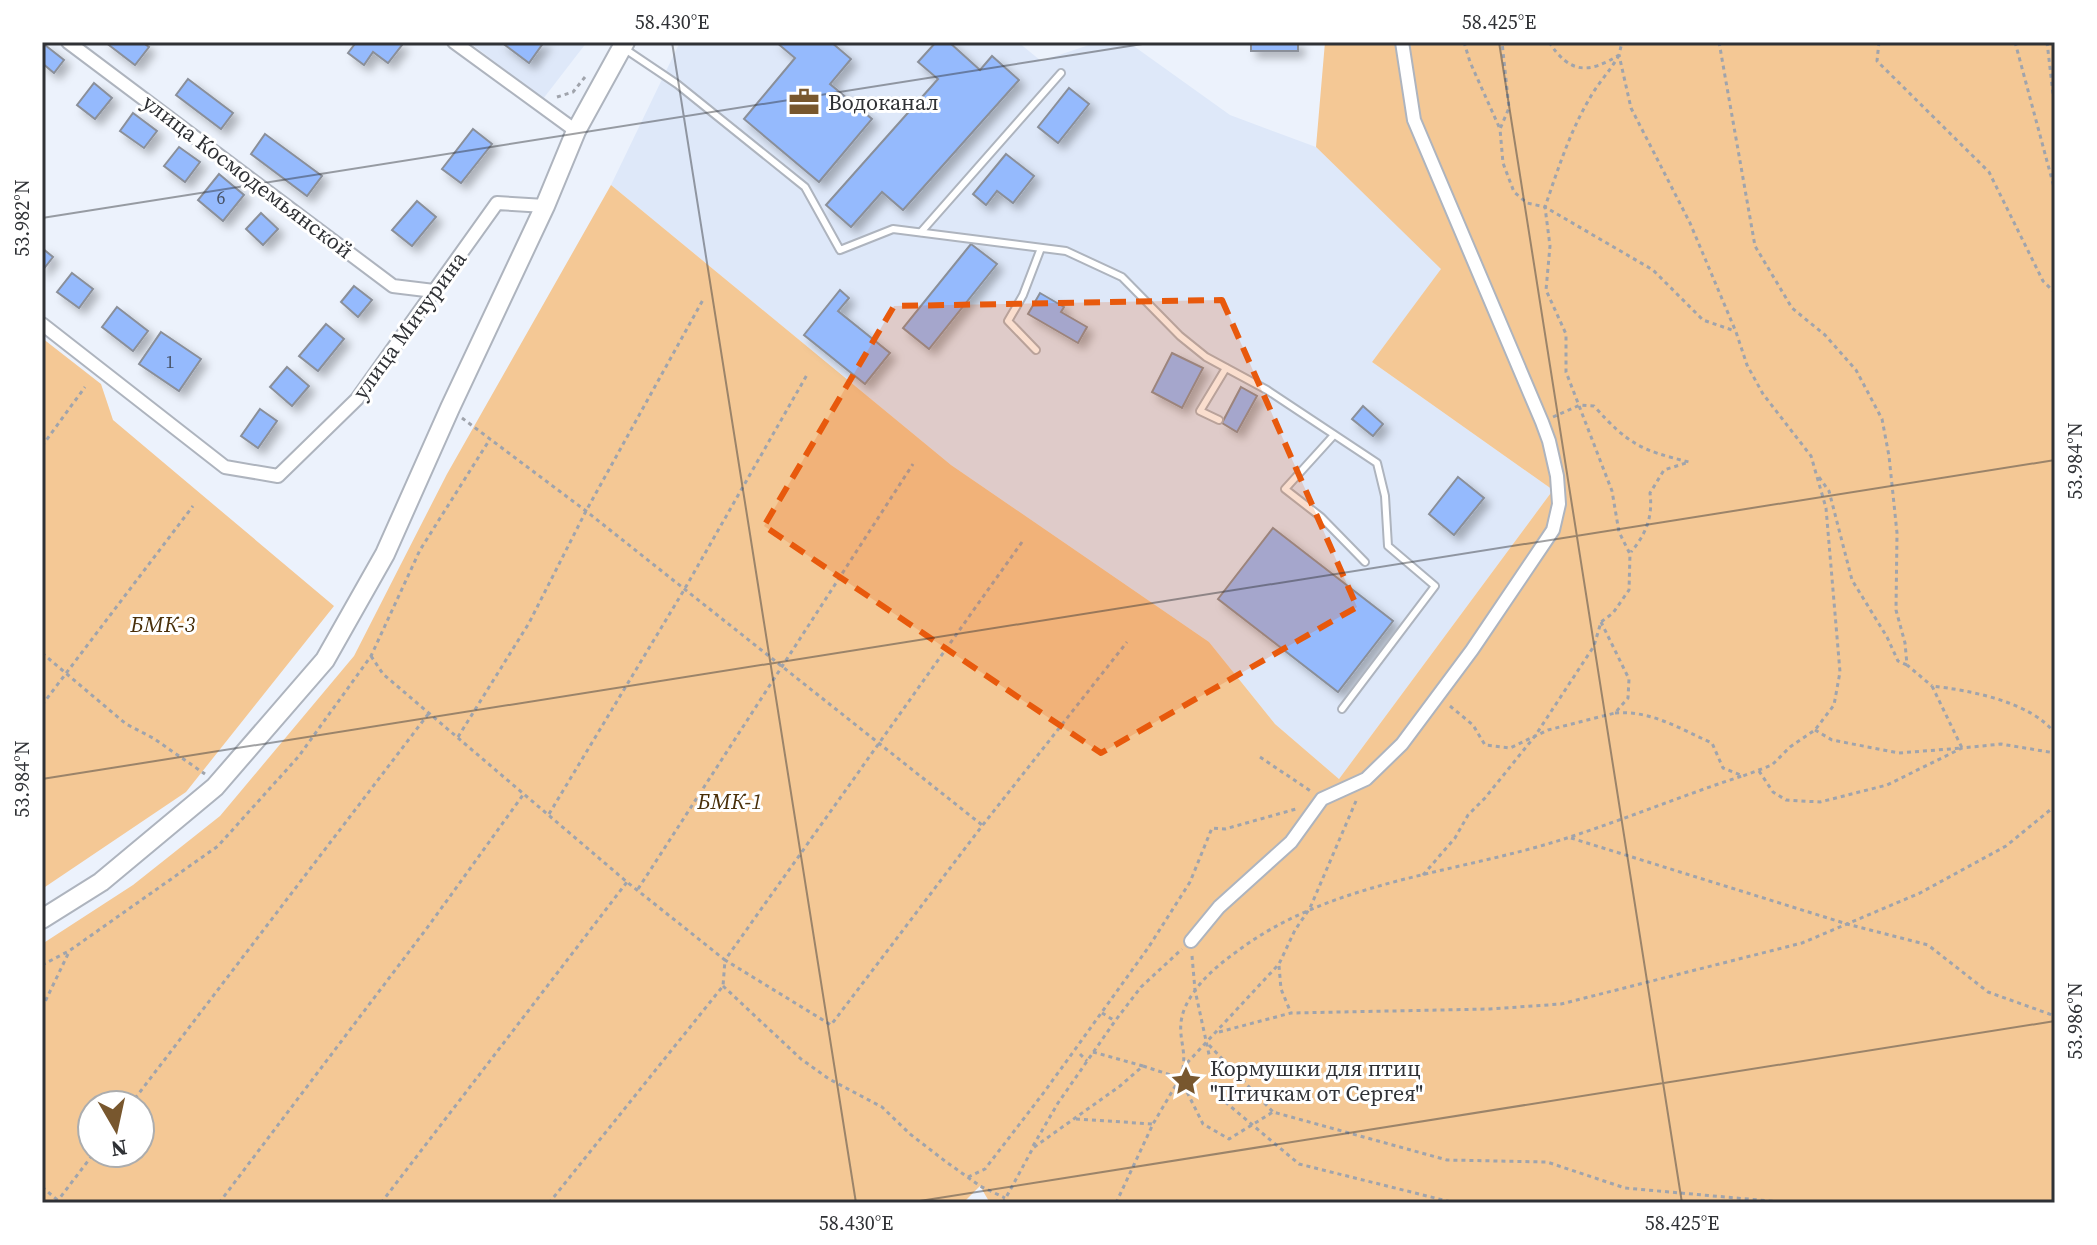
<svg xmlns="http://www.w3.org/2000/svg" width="2097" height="1245" font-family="'Source Serif 4',serif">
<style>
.built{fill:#dee8f9}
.green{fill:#f4c895;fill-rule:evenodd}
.building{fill:#95bafd;stroke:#8a8f99;stroke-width:2;filter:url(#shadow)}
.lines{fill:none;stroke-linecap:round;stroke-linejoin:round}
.lane-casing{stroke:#aeb4be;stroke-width:10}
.street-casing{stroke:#aeb4be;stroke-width:16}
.secondary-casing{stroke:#aeb4be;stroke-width:22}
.path{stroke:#a0a4ac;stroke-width:3;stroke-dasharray:4 4;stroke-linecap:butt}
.lane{stroke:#fff;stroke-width:6}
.street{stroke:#fff;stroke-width:12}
.secondary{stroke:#fff;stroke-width:18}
.marked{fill:#e8590c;fill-opacity:0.2;stroke:#e8590c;stroke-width:6;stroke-dasharray:16 10;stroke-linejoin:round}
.ticks{fill:none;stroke:#2f3135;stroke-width:2;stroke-opacity:0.45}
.labels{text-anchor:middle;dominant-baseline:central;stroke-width:6;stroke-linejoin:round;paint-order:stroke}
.number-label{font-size:18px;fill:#485367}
.poi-label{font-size:22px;fill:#2f3135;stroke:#fff;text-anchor:start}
.street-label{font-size:22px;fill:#2f3135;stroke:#fff}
.park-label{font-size:22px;font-style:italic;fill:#492f09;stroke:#fff}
.neatline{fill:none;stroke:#2f3135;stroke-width:3}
.ticks-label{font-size:20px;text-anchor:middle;fill:#2f3135}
</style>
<defs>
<filter id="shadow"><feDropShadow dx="6" dy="6" stdDeviation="4" flood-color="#0004"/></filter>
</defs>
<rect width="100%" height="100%" fill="#ecf2fc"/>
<g class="built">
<polygon points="469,42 587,42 543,99"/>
<polygon points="680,42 1018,42 1041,61 1098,42 1128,42 1230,115 1316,147 1442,269 1372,362 1553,490 1339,779 1275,724 1209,642 951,465 611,185"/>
</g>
<g class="green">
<path d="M1325,42H2055V1203H990L980,1186L963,1203H42V944L133,885L220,816L354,656L447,474L611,185L951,465L1209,642L1275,724L1339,779L1553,490L1372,362L1441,269L1316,147ZM92,1105H140V1153H92Z"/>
<polygon points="42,338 101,384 113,420 334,606 186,792 42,889"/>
</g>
<g class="building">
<polygon points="105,42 142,42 149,47 135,65"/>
<polygon points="349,42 397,42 402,45 388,63 373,52 364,65 348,53 354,45"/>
<polygon points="501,42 544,42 529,63"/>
<polygon points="776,42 831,42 851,59 830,84 872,119 819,182 744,119 795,58"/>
<polygon points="936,42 949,42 980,70 992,56 1019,80 903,210 882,192 851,227 826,205 938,79 918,62"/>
<rect x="1251" y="42" width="47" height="9"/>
<polygon points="45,45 64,60 54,73 42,63 42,49"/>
<polygon points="188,79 233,113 221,129 176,95"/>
<polygon points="94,83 112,98 95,119 77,105"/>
<polygon points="1069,88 1089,104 1058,143 1038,127"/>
<polygon points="133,113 157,131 144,148 120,131"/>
<polygon points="473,129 492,144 461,183 442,169"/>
<polygon points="265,134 322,176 307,196 251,154"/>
<polygon points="179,147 200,162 185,182 164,166"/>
<polygon points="1006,154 1034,176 1013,203 997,191 986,205 973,194"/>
<polygon points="219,174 244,195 223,221 198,200"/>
<polygon points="417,201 436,217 412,246 392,230"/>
<polygon points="261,213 278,229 263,245 246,229"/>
<polygon points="971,244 997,264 929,349 903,328"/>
<polygon points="42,248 53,257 42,271"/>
<polygon points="72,273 93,289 79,308 57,292"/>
<polygon points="354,286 372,300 358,317 341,302"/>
<polygon points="840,290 849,298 838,311 890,353 865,384 804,335"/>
<polygon points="1040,293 1064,307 1061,312 1087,327 1078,343 1028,314"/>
<polygon points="117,307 148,331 133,351 102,327"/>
<polygon points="326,324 344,339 318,371 299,356"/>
<polygon points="161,332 201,359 179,391 139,364"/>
<polygon points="1172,353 1203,368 1182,408 1152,392"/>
<polygon points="287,367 309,386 292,406 270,387"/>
<polygon points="1241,387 1257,396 1237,432 1222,423"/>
<polygon points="1363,406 1383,424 1373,436 1352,419"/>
<polygon points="260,409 277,421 258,448 241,436"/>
<polygon points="1458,477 1484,498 1454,535 1429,514"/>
<polygon points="1273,528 1393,621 1338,692 1218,599"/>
</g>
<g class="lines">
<g class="lane-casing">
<g id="lane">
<polyline points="625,49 677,84 805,187 840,250 893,229 1066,251 1122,277 1180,336 1206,357 1267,390 1377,463 1385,496 1388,546 1435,586 1342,709"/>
<polyline points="921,232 1061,73"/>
<polyline points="1036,350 1008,321 1023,295 1041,248"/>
<polyline points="1219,420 1200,411 1226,368"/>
<polyline points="1334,435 1285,489 1321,517 1365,562"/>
</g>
</g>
<g class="street-casing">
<g id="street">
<polyline points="68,42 393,286 434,291"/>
<polyline points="454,42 576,131"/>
<polyline points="42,324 225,467 278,476 357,399 497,203 545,206"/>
<polyline points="1191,941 1219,907 1291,842 1322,799 1366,779 1402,744 1472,650 1553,530 1559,504 1557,476 1549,441 1542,422 1414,120 1402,42"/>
</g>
</g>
<g class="secondary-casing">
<polyline id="secondary" points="42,919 101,882 215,787 325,660 385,554 450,408 545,206 576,131 625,42"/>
</g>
<g class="path">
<polyline points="1464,42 1470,62 1500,129"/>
<path d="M1549,42C1570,74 1588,74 1619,55L1622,42"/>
<polyline points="1719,42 1755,246 1792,308 1825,335 1856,370 1882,419 1889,456 1897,533 1896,610 1905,643 1907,665 1932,686"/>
<polyline points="1879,42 1877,61 1989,172 2043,281 2055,293"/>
<polyline points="2015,42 2055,191"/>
<polyline points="2047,42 2055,111"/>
<path d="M1619,55C1611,70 1599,82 1591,96C1570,131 1558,169 1545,207L1653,270L1703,320L1735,331"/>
<polyline points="557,97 573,92 585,77"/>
<path d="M1553,417L1580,405L1594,406C1628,444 1640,450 1689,462L1664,470L1650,493C1653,517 1646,534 1631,552"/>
<polyline points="462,418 586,511 982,825"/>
<polyline points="42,446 85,387"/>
<polyline points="1819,477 1829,491 1852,580 1887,637 1898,661 1907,665"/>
<polyline points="1022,542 725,960 831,1025 982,826 1127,642"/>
<polyline points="42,653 126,724 153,738 205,774"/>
<polyline points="371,656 383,674 627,882 725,960 723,986 549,1203"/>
<polyline points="42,705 193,506"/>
<polyline points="1450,706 1473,725 1485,745 1510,748 1548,730 1615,713 1628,698 1629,679 1601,622"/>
<path d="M1615,713C1651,710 1680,729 1712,743L1723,768L1743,776L1772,765L1790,747L1815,730L1834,705L1840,672L1826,508L1811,456L1763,394L1747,365L1736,332L1690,223L1631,108L1619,55"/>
<path d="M1815,730L1832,740L1899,753L1962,748L1932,686C1968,690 2033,702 2055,734"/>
<polyline points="458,737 529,623 586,511 704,298"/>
<polyline points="1260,757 1312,792"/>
<polyline points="1759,771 1773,792 1786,800 1820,802 1887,785 1962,748 2001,744 2055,753"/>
<polyline points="549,814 684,590 808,373"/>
<polyline points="1571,838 1847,924 1928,945 1988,992 2055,1016"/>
<polyline points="1423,875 1455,838 1468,815 1485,798 1535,736 1594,646 1601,622 1613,613 1629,590 1630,554 1619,532 1612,491 1566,372 1566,334 1546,290 1550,246 1545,207 1527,203 1514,192 1503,163 1500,129 1509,108 1502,42"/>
<polyline points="638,889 913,464"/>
<polyline points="1192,956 1195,990 1218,1096 1299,1164 1455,1203"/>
<polyline points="42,965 69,951 218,846 299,756 371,656 420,550 490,439"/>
<polyline points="1279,966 1281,989 1291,1013"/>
<polyline points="723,986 801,1059 829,1079 882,1107 910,1134 945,1161 980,1186 1005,1198"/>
<polyline points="42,1008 68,954"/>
<polyline points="1102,1013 1115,1021"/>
<polyline points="1219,1032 1291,1013 1490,1009 1561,1004 1802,943 1920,893 2006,846 2055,806"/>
<polyline points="1209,1045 1273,1112"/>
<polyline points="1093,1052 1143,1066"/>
<polyline points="1080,1054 1087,1061"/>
<polyline points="1187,1063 1279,964 1295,930 1310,908 1356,801"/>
<polyline points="1180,1078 1203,1124 1229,1139 1273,1112 1447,1160 1547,1162 1625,1188 1792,1203"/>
<polyline points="130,1105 429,713"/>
<polyline points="1076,1119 1153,1124"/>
<polyline points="1033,1146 1058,1103 1115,1021 1141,987 1182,949"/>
<polyline points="968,1177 985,1169 1045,1091 1148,948 1190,882 1212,828 1225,829 1296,809"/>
<polyline points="42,1187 61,1203"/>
<polyline points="56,1203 94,1153"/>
<polyline points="219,1203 430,924 523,795"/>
<polyline points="381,1203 627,882"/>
<path d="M1003,1203L1033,1148L1120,1086L1143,1066L1180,1078C1193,1046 1166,1031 1194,992C1207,973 1225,960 1243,947C1338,879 1461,873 1570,837C1628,818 1684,795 1742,776"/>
<polyline points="1116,1203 1153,1124 1180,1078"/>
</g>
<use href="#lane" class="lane"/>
<use href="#street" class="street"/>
<use href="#secondary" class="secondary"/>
</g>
<path class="marked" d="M1222,300L1357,607L1101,753L764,526L894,306Z"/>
<path class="ticks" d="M672,42L856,1203M1499,42L1682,1203M42,218L1155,42M42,779L2055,460M907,1203L2055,1021"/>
<defs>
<g id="office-bare" transform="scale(2.4)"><path d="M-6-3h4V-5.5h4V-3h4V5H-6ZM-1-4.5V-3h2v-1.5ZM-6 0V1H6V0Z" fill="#78572e" stroke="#fff" stroke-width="2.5" paint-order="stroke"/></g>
<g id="sight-bare" transform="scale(2.4)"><path d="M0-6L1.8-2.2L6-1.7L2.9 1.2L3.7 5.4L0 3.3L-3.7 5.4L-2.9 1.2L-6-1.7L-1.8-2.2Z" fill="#78572e" stroke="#fff" stroke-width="2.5" paint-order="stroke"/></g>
</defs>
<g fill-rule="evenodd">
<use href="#office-bare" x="804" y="102"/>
<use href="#sight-bare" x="1186" y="1081"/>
</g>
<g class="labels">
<g class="number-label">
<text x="221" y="197">6</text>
<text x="170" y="361">1</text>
</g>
<g class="poi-label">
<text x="828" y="102">Водоканал</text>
<text x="1210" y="1068">Кормушки для птиц<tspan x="1210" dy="25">"Птичкам от Сергея"</tspan></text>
</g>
<g class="street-label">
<text transform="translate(248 176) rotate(37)">улица Космодемьянской</text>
<text transform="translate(409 325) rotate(-54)">улица Мичурина</text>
</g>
<g class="park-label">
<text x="163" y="624">БМК-3</text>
<text x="730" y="801">БМК-1</text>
</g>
</g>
<rect width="2097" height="1245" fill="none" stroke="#ffffff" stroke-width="88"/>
<g transform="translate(116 1129) rotate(171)"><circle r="38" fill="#ffffff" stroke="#acadae" stroke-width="2"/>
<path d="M0-6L14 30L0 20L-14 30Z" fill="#78572e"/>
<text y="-12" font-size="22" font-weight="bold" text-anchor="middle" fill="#2f3135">N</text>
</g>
<rect x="44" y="44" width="2009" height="1157" class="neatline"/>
<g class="ticks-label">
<text x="672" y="29">58.430°E</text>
<text x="1499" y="29">58.425°E</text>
<text transform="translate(22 218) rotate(-90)" y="7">53.982°N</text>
<text transform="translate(2075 461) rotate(-90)" y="7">53.984°N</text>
<text transform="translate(22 779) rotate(-90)" y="7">53.984°N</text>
<text transform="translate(2075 1021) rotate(-90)" y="7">53.986°N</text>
<text x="856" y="1230">58.430°E</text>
<text x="1682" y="1230">58.425°E</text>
</g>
</svg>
